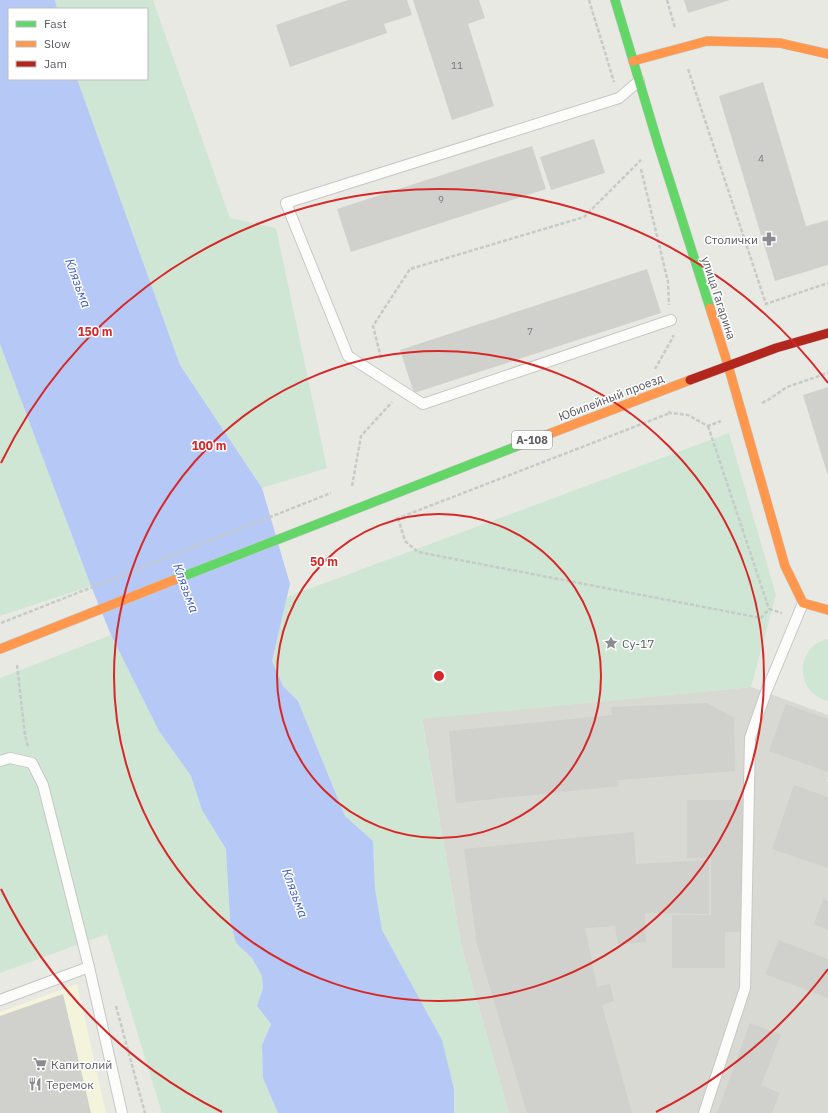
<svg xmlns="http://www.w3.org/2000/svg" width="828" height="1113" font-family="'IBM Plex Sans',sans-serif">
<style>
.commercial{fill:#f3f4db}
.industrial{fill:#d9d9d3}
.green{fill:#d0e6d4}
.water{fill:#b5c8f6}
.building{fill:#d0d0cc}
.lines{fill:none;stroke-linecap:round;stroke-linejoin:round}
.lane-casing{stroke:#c7c7c7;stroke-width:12}
.fast-casing{stroke:#c7c7c7;stroke-width:10}
.slow-casing{stroke:#c7c7c7;stroke-width:10}
.jam-casing{stroke:#c7c7c7;stroke-width:10}
.path{stroke:#c6cac9;stroke-width:2.5;stroke-dasharray:4 2;stroke-linecap:butt}
.lane{stroke:#fcfcfb;stroke-width:10}
.fast{stroke:#63d668;stroke-width:9}
.slow{stroke:#ff974d;stroke-width:9}
.jam{stroke:#b3261e;stroke-width:9}
.ring{fill:none;stroke:#d62828;stroke-width:2}
.labels{text-anchor:middle;dominant-baseline:central;stroke-width:3;stroke-linejoin:round;paint-order:stroke}
.number-label{font-size:10px;fill:#78797d}
.shield{fill:#fff;stroke:#8b8c90;stroke-width:1}
.shield-label{font-size:11px;font-weight:bold;fill:#595a61}
.poi-label{font-size:12px;fill:#595a61;stroke:#fff;text-anchor:start}
.street-label{font-size:12px;fill:#595a61;stroke:#fff}
.water-label{font-size:13px;font-style:italic;fill:#425dc0;stroke:#fff}
.centre{fill:#d62828;stroke:#fff;stroke-width:2}
.ring-label{font-size:12px;text-anchor:middle;font-weight:bold;fill:#d62828;stroke:#fff;stroke-width:3;stroke-linejoin:round;paint-order:stroke}
</style>
<rect width="100%" height="100%" fill="#e9e9e3"/>
<polygon class="commercial" points="77,984 106,1113 0,1113 0,1012"/>
<polygon class="industrial" points="751,687 828,715 828,778 827,781 828,782 828,1113 509,1113 462,949 422,718"/>
<g class="green">
<polygon points="55,0 153,0 230,218 276,228 327,468 262,488 180,365 77,79 147,79 147,9 57,9"/>
<polygon points="0,344 91,586 0,616"/>
<polygon points="729,433 776,595 751,687 422,719 462,949 509,1113 454,1113 454,1089 442,1040 382,930 375,889 373,841 345,816 298,701 283,686 272,661 287,597"/>
<polygon points="111,635 159,731 191,776 202,810 226,849 230,920 236,943 252,958 262,976 263,988 257,1006 271,1024 262,1045 263,1078 278,1113 162,1113 107,934 0,973 0,678"/>
<path d="M828,639V701C795,694 794,646 828,639Z"/>
</g>
<polygon class="water" points="0,0 55,0 57,9 9,9 9,79 77,79 180,365 262,488 290,584 272,661 283,686 298,701 345,816 373,841 375,889 382,930 442,1040 454,1089 454,1113 278,1113 263,1078 262,1045 271,1024 257,1006 263,988 262,976 252,958 236,943 230,920 226,849 202,810 191,776 159,731 111,635 91,586 0,344"/>
<g class="building">
<polygon points="348,0 407,0 412,15 384,24 387,33 290,67 276,25"/>
<polygon points="413,0 479,0 485,18 468,24 494,106 452,120"/>
<polygon points="684,0 730,0 688,13"/>
<polygon points="763,82 806,226 828,220 828,265 775,281 719,96"/>
<polygon points="594,139 605,173 551,190 540,157"/>
<polygon points="532,146 546,189 351,252 337,209"/>
<polygon points="647,269 661,313 414,393 400,350"/>
<polygon points="828,387 828,476 803,395"/>
<polygon points="707,703 734,718 735,771 618,780 619,786 456,803 449,731 612,715 611,707"/>
<polygon points="786,704 828,719 828,772 769,751"/>
<polygon points="794,785 828,797 828,868 772,849"/>
<polygon points="687,800 742,800 743,932 725,932 725,968 672,968 672,915 711,915 711,858 687,858"/>
<polygon points="634,832 636,864 709,860 709,914 645,913 646,942 618,944 615,926 585,928 597,987 610,984 614,1001 602,1005 632,1113 527,1113 477,944 464,849"/>
<polygon points="823,899 828,901 828,930 814,924"/>
<polygon points="779,940 828,959 828,998 765,974"/>
<polygon points="63,994 91,1113 0,1113 0,1016"/>
<polygon points="750,1023 781,1035 761,1085 780,1093 772,1113 717,1113"/>
</g>
<g class="lines">
<g class="lane-casing">
<g id="lane">
<polyline points="639,81 619,98 286,203 348,356 423,404 671,320"/>
<polyline points="0,761 10,758 32,763 43,785 89,967"/>
<polyline points="0,1000 89,967 122,1113"/>
<polyline points="704,1113 745,988 750,738 766,692 803,603"/>
</g>
</g>
<g class="fast-casing">
<g id="fast">
<polyline points="615,0 658,144 710,308"/>
<polyline points="174,580 520,445"/>
</g>
</g>
<g class="slow-casing">
<g id="slow">
<polyline points="633,61 707,41 780,43 828,54"/>
<polyline points="710,308 728,365 785,566 803,603 828,610"/>
<polyline points="520,445 690,380"/>
<polyline points="0,649 174,580"/>
</g>
</g>
<g class="jam-casing">
<polyline id="jam" points="690,380 776,348 828,333"/>
</g>
<g class="path">
<polyline points="589,0 614,82"/>
<polyline points="667,0 675,28"/>
<polyline points="688,69 766,304 828,283"/>
<polyline points="641,169 668,282 669,305"/>
<polyline points="381,358 373,326 410,269 584,217 641,160"/>
<polyline points="655,369 673,337 673,335"/>
<polyline points="762,403 768,400 787,387 828,373"/>
<polyline points="669,411 670,413 688,415 708,426 721,421"/>
<polyline points="708,426 769,609"/>
<polyline points="352,486 361,436 392,402"/>
<polyline points="398,518 405,541 418,552 761,618 769,609"/>
<polyline points="396,519 670,413"/>
<polyline points="769,609 782,613"/>
<polyline points="1,623 331,493"/>
<polyline points="17,665 25,735 28,747"/>
<polyline points="116,1006 145,1113"/>
</g>
<use href="#lane" class="lane"/>
<use href="#fast" class="fast"/>
<use href="#slow" class="slow"/>
<use href="#jam" class="jam"/>
</g>
<g class="ring">
<circle cx="439" cy="676" r="162"/>
<circle cx="439" cy="676" r="325"/>
<path d="M828 969A487 487 0 0 1 656 1112M222 1112A487 487 0 0 1 1 889M1 463A487 487 0 0 1 828 383"/>
</g>
<defs>
<g id="pharmacy-bare" transform="scale(1.08)"><path d="M-2-6h4v4h4v4h-4v4h-4v-4h-4v-4h4Z" fill="#8b8c8e" stroke="#fff" stroke-width="2.5" paint-order="stroke"/></g>
<g id="sight-bare" transform="scale(1.08)"><path d="M0-6L1.8-2.2L6-1.7L2.9 1.2L3.7 5.4L0 3.3L-3.7 5.4L-2.9 1.2L-6-1.7L-1.8-2.2Z" fill="#8b8c8e" stroke="#fff" stroke-width="2.5" paint-order="stroke"/></g>
<g id="supermarket-bare" transform="scale(1.08)"><path d="M-6-5.5h2.5l.6 2H6L4.5 2H-2.5L-4.4-4H-6ZM-1.5 3.2a1.3 1.3 0 1 0 .1 0ZM3 3.2a1.3 1.3 0 1 0 .1 0Z" fill="#8b8c8e" stroke="#fff" stroke-width="2.5" paint-order="stroke"/></g>
<g id="restaurant-bare" transform="scale(1.08)"><path d="M-5-6h1v4h1v-4h1v4h1v-4h1v5L-1.5 .5V6h-2V.5L-5-1ZM5-6V6H3V1.5H1.5Q1.5-4 5-6Z" fill="#8b8c8e" stroke="#fff" stroke-width="2.5" paint-order="stroke"/></g>
</defs>
<g fill-rule="evenodd">
<use href="#pharmacy-bare" x="769" y="239"/>
<use href="#sight-bare" x="611" y="643"/>
<use href="#supermarket-bare" x="40" y="1064"/>
<use href="#restaurant-bare" x="35" y="1084"/>
</g>
<g class="labels">
<g class="number-label">
<text x="457" y="65">11</text>
<text x="761" y="158">4</text>
<text x="441" y="199">9</text>
<text x="530" y="331">7</text>
</g>
<rect class="shield" x="512" y="431" width="40" height="18" rx="3"/>
<g class="shield-label">
<text x="532" y="440">А-108</text>
</g>
<g class="poi-label">
<text x="758" y="239" text-anchor="end">Столички</text>
<text x="622" y="643">Су-17</text>
<text x="51" y="1064">Капитолий</text>
<text x="46" y="1084">Теремок</text>
</g>
<g class="street-label">
<text transform="translate(719 298) rotate(72)">улица Гагарина</text>
<text transform="translate(611 397) rotate(-21)">Юбилейный проезд</text>
</g>
<g class="water-label">
<text transform="translate(78 283) rotate(70)">Клязьма</text>
<text transform="translate(186 588) rotate(70)">Клязьма</text>
<text transform="translate(295 893) rotate(70)">Клязьма</text>
</g>
</g>
<circle cx="439" cy="676" r="6" class="centre"/>
<g class="ring-label">
<text x="95" y="336">150 m</text>
<text x="209" y="450">100 m</text>
<text x="324" y="566">50 m</text>
</g>
<rect x="8" y="8" width="140" height="72" fill="#ffffff" stroke="#bdbdc0"/>
<rect x="16" y="21" width="20" height="6" fill="#63d668" stroke="#bdbdc0"/>
<text x="44" y="28" font-size="12" fill="#595a61">Fast</text>
<rect x="16" y="41" width="20" height="6" fill="#ff974d" stroke="#bdbdc0"/>
<text x="44" y="48" font-size="12" fill="#595a61">Slow</text>
<rect x="16" y="61" width="20" height="6" fill="#b3261e" stroke="#bdbdc0"/>
<text x="44" y="68" font-size="12" fill="#595a61">Jam</text>
</svg>
